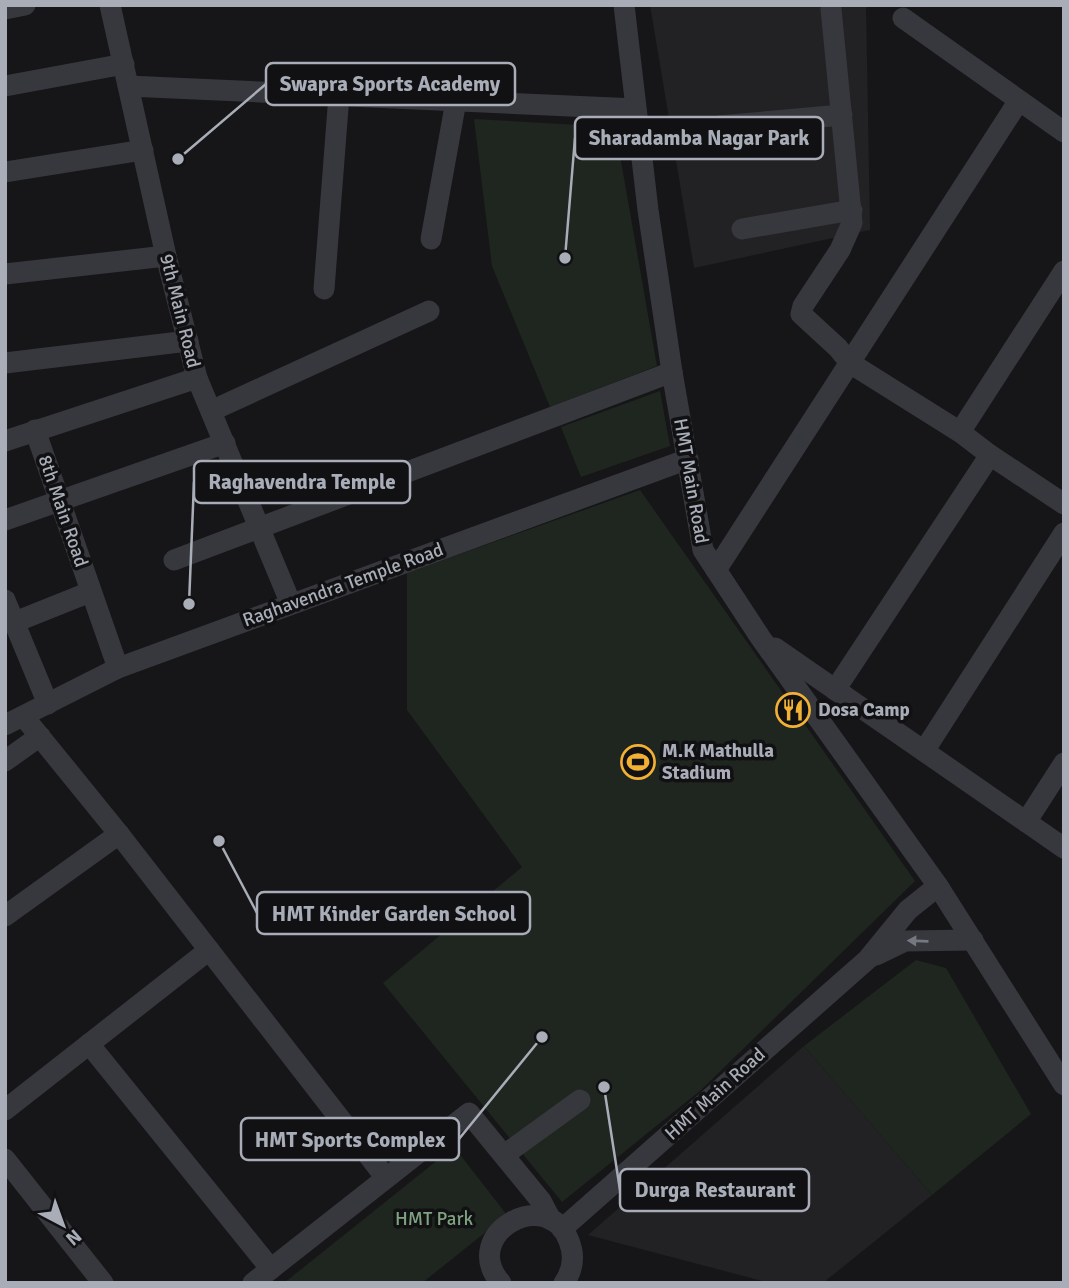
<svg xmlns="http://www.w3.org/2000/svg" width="1069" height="1288" font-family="Signika,sans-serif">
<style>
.built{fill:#222225}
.green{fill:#1e261f}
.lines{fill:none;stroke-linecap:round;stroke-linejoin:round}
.minor{stroke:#37383d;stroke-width:21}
.oneway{fill:#757881}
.labels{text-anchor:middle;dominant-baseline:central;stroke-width:7;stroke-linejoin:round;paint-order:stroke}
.street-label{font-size:19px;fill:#a8adb8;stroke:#111113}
.poi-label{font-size:19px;font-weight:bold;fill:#a8adb8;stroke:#111113;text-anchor:start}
.park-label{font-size:19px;fill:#7fa381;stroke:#111113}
.leader{fill:none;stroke:#a8adb8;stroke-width:2.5}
.callout-dot{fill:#a8adb8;stroke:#111113;stroke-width:2.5}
.callout{fill:#111113;stroke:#a8adb8;stroke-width:2.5}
.callout-label{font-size:21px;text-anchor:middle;font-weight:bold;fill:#a8adb8}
</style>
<rect width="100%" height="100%" fill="#161618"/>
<g class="built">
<polygon points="650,5 866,5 870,230 694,268"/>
<polygon points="804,1046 932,1195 823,1283 770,1283 588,1235"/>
</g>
<g class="green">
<polygon points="474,119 615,127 657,366 550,407 492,266"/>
<polygon points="660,391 670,446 581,477 561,427"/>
<polygon points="640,490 915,881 701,1090 562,1202 383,983 522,867 407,710 407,573"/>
<polygon points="916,960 946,968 1031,1114 932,1195 804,1046"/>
<polygon points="454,1147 507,1215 422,1283 284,1283"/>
</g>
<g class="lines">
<g class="minor">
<polyline points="110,5 166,256 197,378 291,604"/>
<polyline points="624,5 648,210 672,372 703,550 760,637 938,886 1064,1085"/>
<polyline points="5,9 25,5"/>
<polyline points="831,9 852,223 840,250 803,306 801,314 838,348 850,363 960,432 990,455 1064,504"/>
<polyline points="903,18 1064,132"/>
<polyline points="5,86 124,64"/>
<polyline points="128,86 636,109"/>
<polyline points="719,126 842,115"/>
<polyline points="5,172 143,150"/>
<polyline points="742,229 852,210"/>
<polyline points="431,239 456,101"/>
<polyline points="5,274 166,256"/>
<polyline points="324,289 339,95"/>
<polyline points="5,363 188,341"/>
<polyline points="211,411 429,311"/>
<polyline points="35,430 118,668"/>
<polyline points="960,432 1064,271"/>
<polyline points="5,441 197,378"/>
<polyline points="5,520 225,443"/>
<polyline points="174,560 672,372"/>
<polyline points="716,570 1018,102"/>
<polyline points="5,600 48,704"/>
<polyline points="15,622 90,592"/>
<polyline points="775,648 1064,848"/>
<polyline points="835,690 990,455"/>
<polyline points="24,717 119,834 386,1178"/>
<polyline points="5,725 118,668 688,459"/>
<polyline points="924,751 1064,533"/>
<polyline points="5,761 40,736"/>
<polyline points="1026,822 1064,763"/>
<polyline points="5,916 119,834"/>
<polyline points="876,955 905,941 973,940"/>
<polyline points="89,1044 271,1269"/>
<polyline points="5,1110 209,950"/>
<polyline points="504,1155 580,1100"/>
<polyline points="5,1159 103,1283"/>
<polyline points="562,1229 868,959 908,910 938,886"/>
<polyline points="253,1283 469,1113 541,1201 551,1220"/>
<path d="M501,1283C458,1234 548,1184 569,1241C575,1256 573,1270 564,1283"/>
</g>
</g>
<defs><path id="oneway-solid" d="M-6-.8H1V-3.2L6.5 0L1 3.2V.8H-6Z" transform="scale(1.75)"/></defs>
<use class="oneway" href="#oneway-solid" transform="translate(918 941) rotate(-178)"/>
<defs>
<g id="restaurant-ring" transform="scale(1.75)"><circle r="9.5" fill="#111113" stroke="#f2b134" stroke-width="1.5"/><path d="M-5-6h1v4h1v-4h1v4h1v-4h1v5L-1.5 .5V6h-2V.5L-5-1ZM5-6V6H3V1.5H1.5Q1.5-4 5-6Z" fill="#f2b134"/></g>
<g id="stadium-ring" transform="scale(1.75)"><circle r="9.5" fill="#111113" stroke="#f2b134" stroke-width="1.5"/><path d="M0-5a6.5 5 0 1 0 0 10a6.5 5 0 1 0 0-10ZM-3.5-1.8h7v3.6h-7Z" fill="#f2b134"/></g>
</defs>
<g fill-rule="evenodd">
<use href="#restaurant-ring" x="793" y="710"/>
<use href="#stadium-ring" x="638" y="762"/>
</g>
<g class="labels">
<g class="street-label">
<text transform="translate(180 311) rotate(76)">9th Main Road</text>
<text transform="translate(691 481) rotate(80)">HMT Main Road</text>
<text transform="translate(63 511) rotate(71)">8th Main Road</text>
<text transform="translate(343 585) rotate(-20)">Raghavendra Temple Road</text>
<text transform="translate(715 1094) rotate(-42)">HMT Main Road</text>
</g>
<g class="poi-label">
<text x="818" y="710">Dosa Camp</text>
<text x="662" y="751">M.K Mathulla<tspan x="662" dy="22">Stadium</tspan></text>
</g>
<g class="park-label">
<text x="434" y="1219">HMT Park</text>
</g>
</g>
<path class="leader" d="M178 159L266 84M565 258L575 138M189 604L194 482M219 841L257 913M542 1037L459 1139M604 1087L620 1190"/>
<g class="callout-dot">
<circle cx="178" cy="159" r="7"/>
<circle cx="565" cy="258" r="7"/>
<circle cx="189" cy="604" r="7"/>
<circle cx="219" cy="841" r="7"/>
<circle cx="542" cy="1037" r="7"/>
<circle cx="604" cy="1087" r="7"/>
</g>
<g class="callout">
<rect x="266" y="63" width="249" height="42" rx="7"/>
<rect x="575" y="117" width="248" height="42" rx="7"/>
<rect x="194" y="461" width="216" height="42" rx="7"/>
<rect x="257" y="892" width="273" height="42" rx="7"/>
<rect x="241" y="1118" width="218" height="42" rx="7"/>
<rect x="620" y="1169" width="189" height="42" rx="7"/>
</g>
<g class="callout-label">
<text x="390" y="91">Swapra Sports Academy</text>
<text x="699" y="145">Sharadamba Nagar Park</text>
<text x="302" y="489">Raghavendra Temple</text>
<text x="394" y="921">HMT Kinder Garden School</text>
<text x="350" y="1147">HMT Sports Complex</text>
<text x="715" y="1197">Durga Restaurant</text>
</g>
<rect width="1069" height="1288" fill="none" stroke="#a8adb8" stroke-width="14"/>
<g transform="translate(63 1225) rotate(139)" stroke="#111113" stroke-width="5" paint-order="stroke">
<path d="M0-5L12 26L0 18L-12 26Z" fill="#a8adb8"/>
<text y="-10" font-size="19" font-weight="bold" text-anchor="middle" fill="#a8adb8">N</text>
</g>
</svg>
